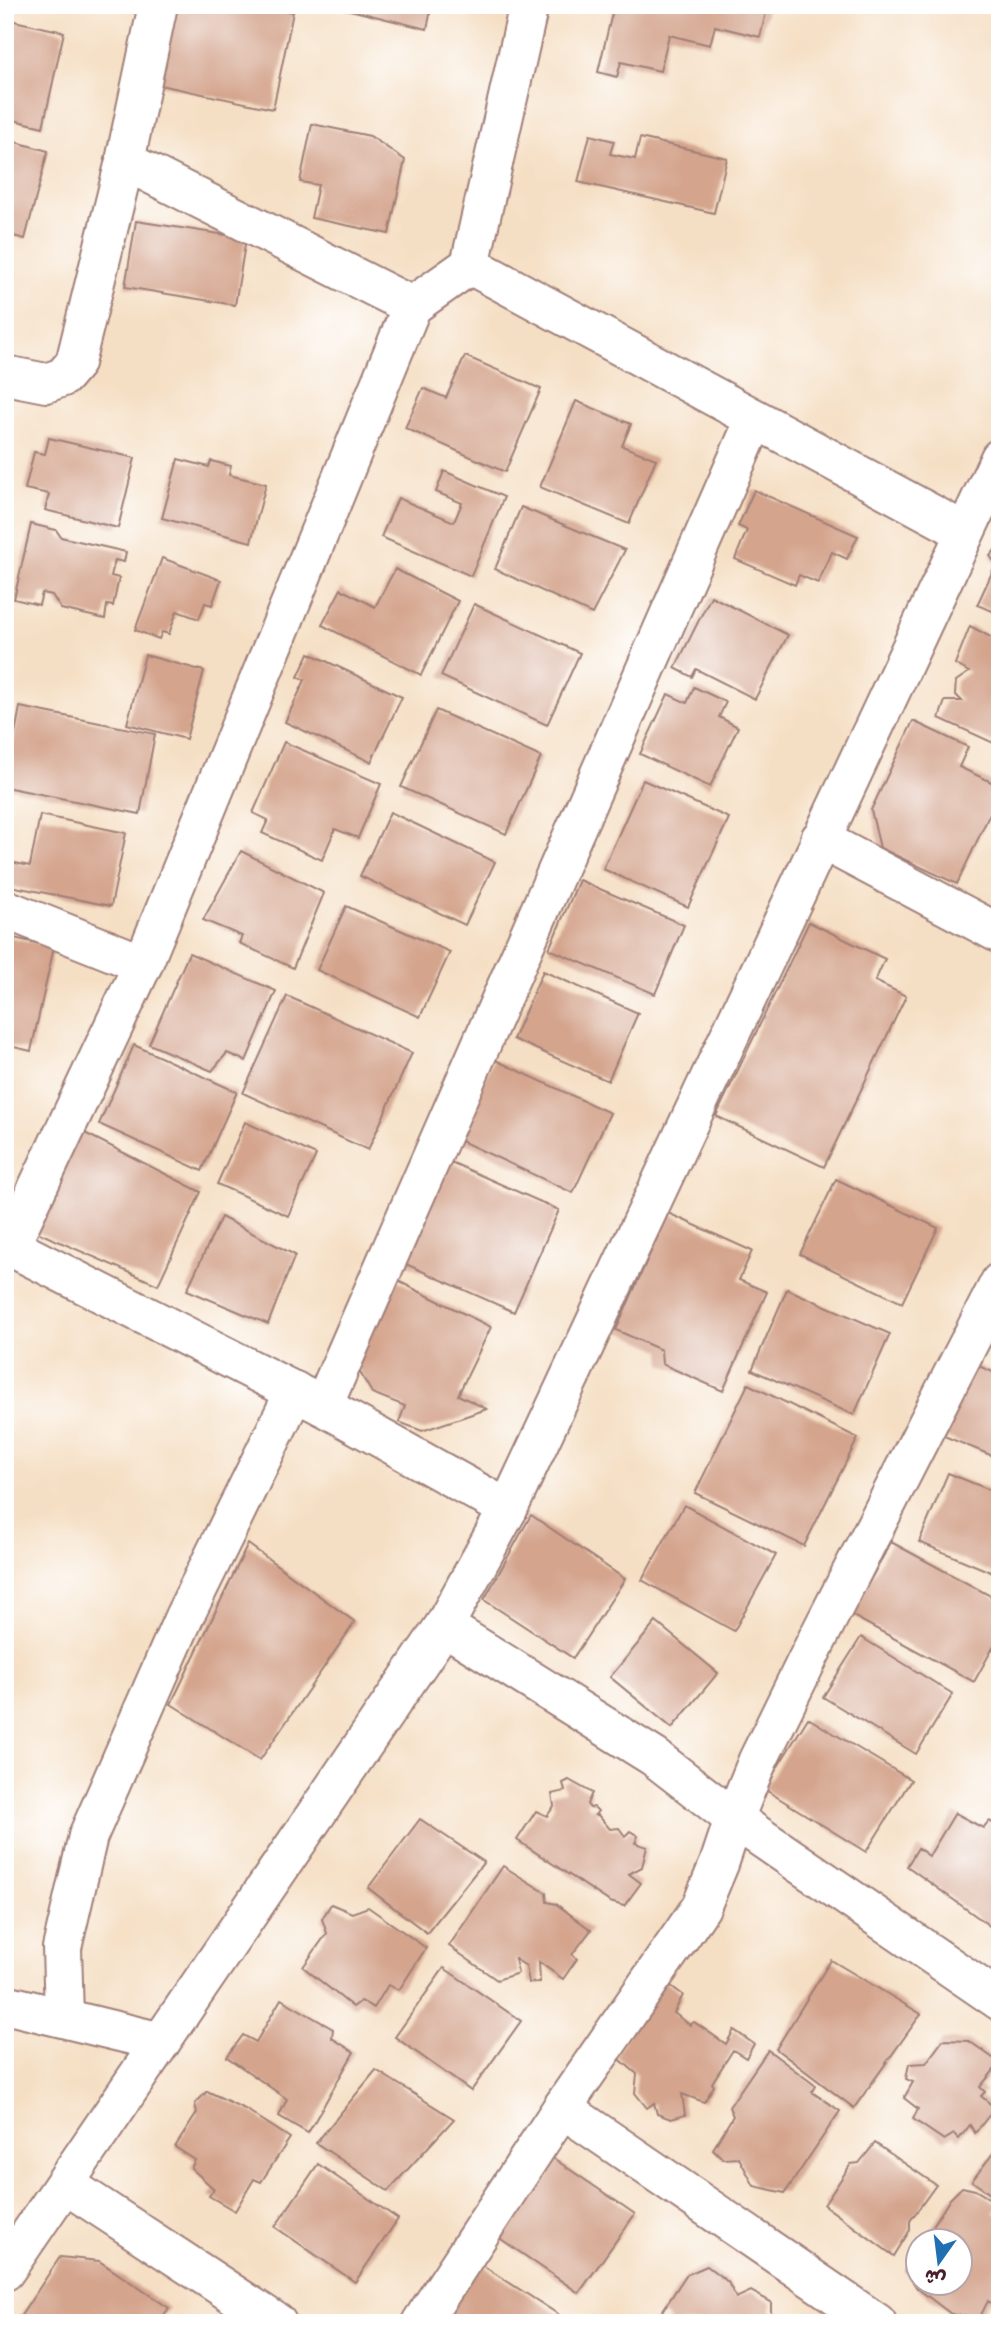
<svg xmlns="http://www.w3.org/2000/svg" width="1005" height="2328" font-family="Kalam,'Playpen Sans Arabic',sans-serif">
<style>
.building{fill:#d4a48d}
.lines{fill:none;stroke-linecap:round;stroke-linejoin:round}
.minor-casing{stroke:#a07f78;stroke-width:42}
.minor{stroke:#fff;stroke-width:38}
</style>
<rect width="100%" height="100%" fill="#fff"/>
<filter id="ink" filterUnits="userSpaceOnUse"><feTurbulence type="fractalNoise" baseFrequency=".0143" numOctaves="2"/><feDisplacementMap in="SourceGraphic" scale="14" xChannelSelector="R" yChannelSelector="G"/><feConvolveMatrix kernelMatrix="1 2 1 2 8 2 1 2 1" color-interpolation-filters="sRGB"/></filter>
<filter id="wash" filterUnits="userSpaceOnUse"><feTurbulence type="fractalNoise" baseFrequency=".00686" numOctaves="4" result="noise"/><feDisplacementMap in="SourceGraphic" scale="28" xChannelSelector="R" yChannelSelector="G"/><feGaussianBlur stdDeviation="1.57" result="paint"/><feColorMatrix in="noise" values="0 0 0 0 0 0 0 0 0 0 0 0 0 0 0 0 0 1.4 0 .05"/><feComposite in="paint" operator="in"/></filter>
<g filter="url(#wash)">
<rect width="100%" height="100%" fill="#f5dfc4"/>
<g id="blocks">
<g class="building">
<polygon points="171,5 261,5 293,12 273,109 155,84"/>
<polygon points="330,5 432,5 427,29"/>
<polygon points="614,5 768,5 760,37 715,26 710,45 669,35 660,71 621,62 617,77 598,72"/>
<polygon points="5,19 64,32 43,127 5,118"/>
<polygon points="312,124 370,136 405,160 389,234 311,218 318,185 300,182"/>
<polygon points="590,135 614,141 610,154 635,159 640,138 727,158 714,213 578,182"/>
<polygon points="5,139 48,151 25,239 5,234"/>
<polygon points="136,221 246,238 235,305 125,287"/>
<polygon points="5,271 14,273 6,307 5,307"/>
<polygon points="465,356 541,389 505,472 405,428 423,388 446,398"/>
<polygon points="576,401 631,424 622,446 656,459 629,524 540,487"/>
<polygon points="49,438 135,458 118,528 45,510 49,494 25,489 34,452 45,454"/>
<polygon points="178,459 209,467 211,461 231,466 229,475 266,484 251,542 162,518"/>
<polygon points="444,471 504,497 471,576 381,537 398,498 454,522 462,503 436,492"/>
<polygon points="754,490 858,536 847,559 832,552 818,583 799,575 795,585 735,559 747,530 738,526"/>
<polygon points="521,507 625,550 592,614 495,569"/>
<polygon points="31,524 56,530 61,537 126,552 124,562 115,560 111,576 119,578 113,606 107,605 105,619 61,609 52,595 42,593 39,605 14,599"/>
<polygon points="1000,544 1000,614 977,605 996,564 990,556"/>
<polygon points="162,558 221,580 212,605 205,603 199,619 177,611 169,634 162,632 159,639 135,630"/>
<polygon points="395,569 458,601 421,675 322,625 341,589 375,607"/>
<polygon points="711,596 788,635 755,699 696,669 692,677 675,668"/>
<polygon points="474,604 580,653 547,725 441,676"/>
<polygon points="970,626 1000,642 1000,746 939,718 945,701 962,701 955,694 956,681 969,672 955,664"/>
<polygon points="309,653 402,697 371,762 285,722 305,680 298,677"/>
<polygon points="145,655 204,671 186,739 127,724"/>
<polygon points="694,687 726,702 719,717 738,727 710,787 640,754 668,694 687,703"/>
<polygon points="20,707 155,734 140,814 5,787"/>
<polygon points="436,710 541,757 506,834 401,787"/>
<polygon points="913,721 968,747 959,767 1000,786 1000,792 957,884 880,848 871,810"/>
<polygon points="284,742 381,784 358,838 335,829 322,860 262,833 268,820 253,813"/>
<polygon points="643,780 729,818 688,907 603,869"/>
<polygon points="390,812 495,862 465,925 360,876"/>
<polygon points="40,815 126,833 111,906 5,885 5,861 30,866"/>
<polygon points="241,851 324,893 293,968 239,943 242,936 203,920"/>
<polygon points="579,880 684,925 655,994 549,949"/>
<polygon points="346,906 450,952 420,1017 317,970"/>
<polygon points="809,922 885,959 875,981 906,996 824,1167 716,1116"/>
<polygon points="5,936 54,947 31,1051 5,1045"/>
<polygon points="189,953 276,991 246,1061 227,1053 212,1071 149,1044"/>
<polygon points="543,971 638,1013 608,1081 513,1039"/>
<polygon points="287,996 412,1053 368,1150 243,1093"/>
<polygon points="134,1045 237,1092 202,1171 99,1124"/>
<polygon points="493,1059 610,1113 573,1193 457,1139"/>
<polygon points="245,1122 316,1155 288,1216 217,1184"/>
<polygon points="73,1127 201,1192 158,1285 30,1229"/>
<polygon points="444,1159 559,1210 514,1312 399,1261"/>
<polygon points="836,1179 938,1228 902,1303 800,1254"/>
<polygon points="668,1213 752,1251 739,1280 767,1292 723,1391 662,1364 661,1350 616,1330"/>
<polygon points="221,1217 295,1255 268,1324 187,1290"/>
<polygon points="396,1280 491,1327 458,1395 487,1409 422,1431 399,1422 405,1406 372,1393 355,1364"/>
<polygon points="787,1289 890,1334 854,1415 752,1370"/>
<polygon points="974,1364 1000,1375 1000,1459 944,1436"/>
<polygon points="748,1384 858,1438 804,1546 695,1493"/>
<polygon points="948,1473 1000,1494 1000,1576 919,1542"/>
<polygon points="684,1505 776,1555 734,1631 642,1580"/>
<polygon points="531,1515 625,1579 573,1658 484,1600"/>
<polygon points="891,1542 1000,1601 1000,1635 974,1682 851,1615"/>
<polygon points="248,1544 355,1622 260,1760 171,1704"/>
<polygon points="656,1622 718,1673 672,1728 610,1677"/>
<polygon points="861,1637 953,1694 916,1754 823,1697"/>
<polygon points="808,1718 911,1780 866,1852 764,1789"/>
<polygon points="569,1780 592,1793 587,1804 590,1808 594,1807 598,1811 595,1815 598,1815 610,1829 619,1828 625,1836 630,1831 638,1836 635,1843 647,1847 642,1867 629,1874 641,1883 624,1906 610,1902 517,1840 536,1811 547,1816 554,1806 552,1794 565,1791 563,1783"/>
<polygon points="955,1813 983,1828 989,1821 999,1826 997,1832 1000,1834 1000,1916 991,1927 907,1866 918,1848 929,1856"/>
<polygon points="420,1819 484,1862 427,1933 368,1888"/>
<polygon points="503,1866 546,1893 547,1902 556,1904 591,1930 572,1955 577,1959 563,1979 539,1962 540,1982 529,1983 526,1966 515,1959 518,1973 497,1980 449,1946"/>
<polygon points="331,1904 352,1913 368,1907 426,1948 399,1990 388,1985 374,2008 361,2001 353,2007 303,1967 327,1933 322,1919"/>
<polygon points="831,1960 921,2014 854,2108 776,2049"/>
<polygon points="444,1968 521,2021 471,2091 395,2037"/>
<polygon points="658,1976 683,1995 674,2013 690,2025 694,2022 726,2044 734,2030 754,2044 746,2058 733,2050 712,2083 714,2086 704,2102 682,2094 685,2115 671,2119 657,2114 654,2103 647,2108 635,2093 637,2074 616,2056"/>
<polygon points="281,1999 333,2029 332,2038 354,2052 308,2133 279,2116 287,2099 227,2057 243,2035 256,2042"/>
<polygon points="943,2040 969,2041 1000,2063 980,2087 985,2092 981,2096 995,2108 975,2133 970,2125 959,2139 954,2134 944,2140 913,2119 918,2109 904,2098 913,2082 906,2079 909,2064 926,2063"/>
<polygon points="768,2050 816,2086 812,2092 840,2111 785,2193 754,2186 739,2158 723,2159 713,2149 733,2116 729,2107"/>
<polygon points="376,2070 454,2119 388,2191 316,2143"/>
<polygon points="207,2091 247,2110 290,2138 261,2182 254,2179 235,2211 209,2196 214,2189 191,2168 195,2160 175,2147 197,2113 195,2104"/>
<polygon points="875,2143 936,2185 910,2221 910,2230 894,2256 824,2205 851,2164 859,2163"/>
<polygon points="1000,2144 1000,2201 972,2181"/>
<polygon points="553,2158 635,2214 579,2293 498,2237"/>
<polygon points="318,2164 398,2219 355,2282 275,2227"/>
<polygon points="962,2187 975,2190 1000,2205 993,2213 1000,2214 1000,2302 996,2307 988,2301 979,2319 951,2314 917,2288 905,2270 918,2251 918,2282 960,2282 960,2240 924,2240 950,2199"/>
<polygon points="60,2257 99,2261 169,2308 158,2323 16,2323"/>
<polygon points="477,2262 561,2316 557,2323 438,2323"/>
<polygon points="707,2266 728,2282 736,2298 751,2291 771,2302 771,2319 775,2323 672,2323 661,2313 686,2275"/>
</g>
</g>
</g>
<g filter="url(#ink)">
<use href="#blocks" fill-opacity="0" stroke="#a07f78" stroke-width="2"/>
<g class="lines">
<g class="minor-casing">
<g id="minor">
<polyline points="125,161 412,306"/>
<polyline points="470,265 965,532"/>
<polyline points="5,375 46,383 63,377 75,363 125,161 158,5"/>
<polyline points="820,839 1000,934"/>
<polyline points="5,909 143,964"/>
<polyline points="5,1244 323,1406 508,1509"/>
<polyline points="10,1246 143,964 412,306 470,265 529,5"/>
<polyline points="323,1406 755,419"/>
<polyline points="444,1626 654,1757 734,1819 1000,2001"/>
<polyline points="5,2004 161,2042"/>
<polyline points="64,2017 62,1948 88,1836 184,1617 295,1391"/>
<polyline points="562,2108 877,2323"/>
<polyline points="65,2184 277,2323"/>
<polyline points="5,2271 444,1626 508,1509 1000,458"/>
<polyline points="421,2323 562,2108 701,1907 719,1864 734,1819 758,1760 817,1640 1000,1282"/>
</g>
</g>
<use href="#minor" class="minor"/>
</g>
</g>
<rect width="1005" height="2328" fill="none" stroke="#fff" stroke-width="28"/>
<g transform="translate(939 2262) rotate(194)"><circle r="33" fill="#ffffff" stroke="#b7a5aa" stroke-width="2"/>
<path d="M0-5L12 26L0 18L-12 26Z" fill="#1f6fb2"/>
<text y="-10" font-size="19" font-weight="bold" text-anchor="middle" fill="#4a1f2b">ش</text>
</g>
</svg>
